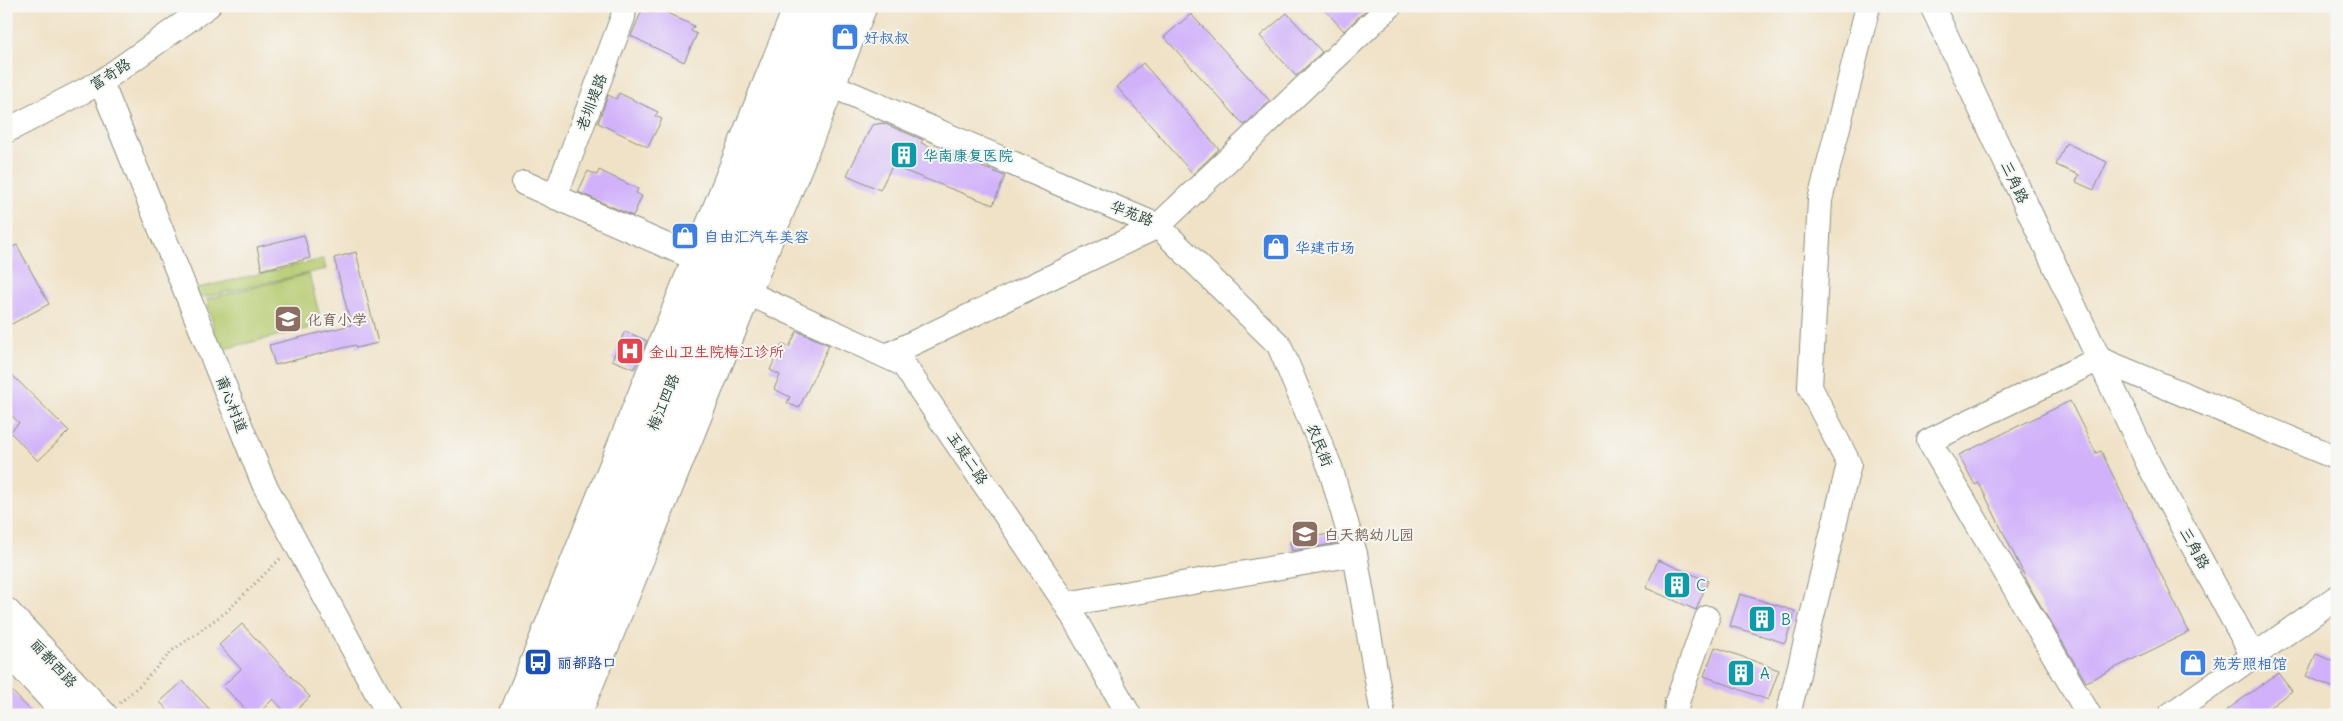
<svg xmlns="http://www.w3.org/2000/svg" width="2343" height="721" font-family="Delius,'LXGW WenKai TC',sans-serif">
<style>
.green{fill:#b6cb70;stroke:#6a8452}
.building{fill:#d1b2fa}
.lines{fill:none;stroke-linecap:round;stroke-linejoin:round}
.minor-casing{stroke:#88907e;stroke-width:26}
.major-casing{stroke:#88907e;stroke-width:30}
.path{stroke:#88907e;stroke-width:3;stroke-dasharray:1 4;stroke-linecap:butt}
.minor{stroke:#fff;stroke-width:24}
.major{stroke:#fff;stroke-width:28}
.labels{text-anchor:middle;dominant-baseline:central;stroke-width:4;stroke-linejoin:round;paint-order:stroke}
.shop-label{font-size:15px;fill:#366cbe;stroke:#f6f6f2;text-anchor:start}
.street-label{font-size:15px;fill:#1f3d34;stroke:#f6f6f2}
.culture-label{font-size:15px;fill:#0d838f;stroke:#f6f6f2;text-anchor:start}
.education-label{font-size:15px;fill:#785e54;stroke:#f6f6f2;text-anchor:start}
.health-label{font-size:15px;fill:#be3a42;stroke:#f6f6f2;text-anchor:start}
.transit-label{font-size:15px;fill:#164399;stroke:#f6f6f2;text-anchor:start}
</style>
<rect width="100%" height="100%" fill="#f6f6f2"/>
<filter id="ink" filterUnits="userSpaceOnUse"><feTurbulence type="fractalNoise" baseFrequency=".02" numOctaves="2"/><feDisplacementMap in="SourceGraphic" scale="10" xChannelSelector="R" yChannelSelector="G"/><feConvolveMatrix kernelMatrix="1 2 1 2 8 2 1 2 1" color-interpolation-filters="sRGB"/></filter>
<filter id="wash" filterUnits="userSpaceOnUse"><feTurbulence type="fractalNoise" baseFrequency=".0096" numOctaves="4" result="noise"/><feDisplacementMap in="SourceGraphic" scale="20" xChannelSelector="R" yChannelSelector="G"/><feGaussianBlur stdDeviation="1.12" result="paint"/><feColorMatrix in="noise" values="0 0 0 0 0 0 0 0 0 0 0 0 0 0 0 0 0 1.4 0 .05"/><feComposite in="paint" operator="in"/></filter>
<g filter="url(#wash)">
<rect width="100%" height="100%" fill="#f0e2c7"/>
<g class="green">
<polygon points="323,259 326,269 192,300 190,290"/>
<polygon points="309,274 322,325 219,350 207,299"/>
</g>
<g id="blocks">
<g class="building">
<polygon points="1321,6 1370,6 1344,31"/>
<polygon points="655,7 694,26 691,31 697,34 684,62 631,36 643,8 652,13"/>
<polygon points="1287,13 1322,52 1296,76 1260,36"/>
<polygon points="1191,14 1270,101 1244,125 1164,37"/>
<polygon points="1143,63 1219,149 1193,174 1117,87"/>
<polygon points="619,93 658,112 655,116 662,119 648,147 598,123 608,95 616,99"/>
<polygon points="883,123 923,140 921,143 1005,176 993,205 892,166 880,190 847,175 872,125"/>
<polygon points="2066,143 2107,162 2094,190 2076,182 2079,175 2056,165"/>
<polygon points="599,170 638,189 636,193 642,196 633,216 578,192 588,171 597,175"/>
<polygon points="304,235 310,258 262,270 257,247"/>
<polygon points="17,245 49,304 6,327 6,250"/>
<polygon points="356,252 378,343 356,348 355,345 275,365 269,345 351,325 334,258"/>
<polygon points="625,331 647,341 634,369 612,360"/>
<polygon points="797,331 829,345 799,408 787,403 790,397 774,389 780,375 770,370 782,344 789,347"/>
<polygon points="6,369 69,431 38,461 10,432 19,423 6,410"/>
<polygon points="2070,401 2096,453 2101,451 2189,632 2086,682 2032,591 1979,483 1975,485 1959,455"/>
<polygon points="1335,533 1338,543 1292,551 1290,541"/>
<polygon points="1658,560 1708,581 1696,610 1646,588"/>
<polygon points="1740,594 1795,611 1785,643 1730,626"/>
<polygon points="242,624 310,697 291,715 288,715 273,699 257,715 251,715 223,686 241,669 219,645"/>
<polygon points="1715,647 1779,670 1768,700 1704,676"/>
<polygon points="2316,654 2337,663 2337,689 2306,676"/>
<polygon points="2278,673 2292,691 2259,715 2220,715"/>
<polygon points="183,681 215,715 172,715 160,702"/>
<polygon points="6,685 35,715 6,715"/>
</g>
</g>
</g>
<g filter="url(#ink)">
<use href="#blocks" fill-opacity="0" stroke="#88907e" stroke-width="1"/>
<g class="lines">
<g class="minor-casing">
<g id="minor">
<polyline points="1932,6 2150,467 2253,656"/>
<polyline points="819,80 1158,226 1390,6"/>
<polyline points="101,82 264,484 389,715"/>
<polyline points="6,131 101,82 208,6"/>
<polyline points="524,183 708,264"/>
<polyline points="555,197 623,17 624,6"/>
<polyline points="735,287 903,364 1066,604 1129,715"/>
<polyline points="886,356 1158,226 1279,345 1330,467 1355,554 1383,715"/>
<polyline points="1066,604 1355,554"/>
<polyline points="511,715 796,6"/>
<polyline points="579,715 865,6"/>
<polyline points="1676,715 1677,702 1707,618"/>
<polyline points="1788,715 1849,464 1810,387 1820,200 1868,6"/>
<polyline points="2089,715 1929,441 2099,359 2337,458"/>
<polyline points="2170,715 2337,597"/>
</g>
</g>
<g class="major-casing">
<g id="major">
<polyline points="6,612 103,715"/>
<polyline points="6,648 68,715"/>
<polyline points="538,715 822,6"/>
<polyline points="560,715 843,6"/>
</g>
</g>
<polyline class="path" points="120,703 140,685 173,650 226,612 282,557"/>
<use href="#minor" class="minor"/>
<use href="#major" class="major"/>
</g>
</g>
<defs>
<g id="shop-square" transform="scale(1.4375)"><rect x="-9" y="-9" width="18" height="18" rx="4" fill="#3f7fe0" stroke="#f6f6f2"/><path d="M-5-2.5h2.3a2.7 3.5 0 0 1 5.4 0H5L5.5 6h-11ZM-1.5-2.5h3a1.5 2.3 0 0 0-3 0Z" fill="#fff"/></g>
<g id="building-square" transform="scale(1.4375)"><rect x="-9" y="-9" width="18" height="18" rx="4" fill="#0f9aa8" stroke="#f6f6f2"/><path d="M-4-6H4V6H1V3H-1V6H-4ZM-2.5-4.3h1.7v1.8h-1.7ZM.8-4.3h1.7v1.8H.8ZM-2.5-1h1.7V.8h-1.7ZM.8-1h1.7V.8H.8Z" fill="#fff"/></g>
<g id="school-square" transform="scale(1.4375)"><rect x="-9" y="-9" width="18" height="18" rx="4" fill="#8d6e63" stroke="#f6f6f2"/><path d="M0-5L7-2L0 1L-7-2ZM-4 1L0 2.5L4 1V4Q0 6-4 4Z" fill="#fff"/></g>
<g id="hospital-square" transform="scale(1.4375)"><rect x="-9" y="-9" width="18" height="18" rx="4" fill="#e0444e" stroke="#f6f6f2"/><path d="M-5-5h3v3.5h4V-5h3V5h-3V1.5h-4V5h-3Z" fill="#fff"/></g>
<g id="bus-square" transform="scale(1.4375)"><rect x="-9" y="-9" width="18" height="18" rx="4" fill="#1a4fb4" stroke="#f6f6f2"/><path d="M-5-6H5V4H4V6H2V4H-2V6H-4V4H-5ZM-3.5-4V0h7V-4ZM-3.5 1.2v1.5H-2V1.2ZM2 1.2v1.5H3.5V1.2Z" fill="#fff"/></g>
</defs>
<g fill-rule="evenodd">
<use href="#shop-square" x="845" y="37"/>
<use href="#building-square" x="904" y="155"/>
<use href="#shop-square" x="685" y="236"/>
<use href="#shop-square" x="1276" y="247"/>
<use href="#school-square" x="288" y="319"/>
<use href="#hospital-square" x="630" y="351"/>
<use href="#school-square" x="1305" y="534"/>
<use href="#building-square" x="1677" y="585"/>
<use href="#building-square" x="1762" y="619"/>
<use href="#bus-square" x="538" y="662"/>
<use href="#shop-square" x="2193" y="663"/>
<use href="#building-square" x="1741" y="673"/>
</g>
<g class="labels">
<g class="shop-label">
<text x="864" y="37">好叔叔</text>
<text x="704" y="236">自由汇汽车美容</text>
<text x="1295" y="247">华建市场</text>
<text x="2212" y="663">苑芳照相馆</text>
</g>
<g class="street-label">
<text transform="translate(110 74) rotate(-33)">富奇路</text>
<text transform="translate(591 102) rotate(-69)">老圳堤路</text>
<text transform="translate(2015 182) rotate(65)">三角路</text>
<text transform="translate(1132 213) rotate(21)">华苑路</text>
<text transform="translate(663 402) rotate(-68)">梅江四路</text>
<text transform="translate(232 404) rotate(68)">莆心村道</text>
<text transform="translate(1320 445) rotate(68)">农民街</text>
<text transform="translate(968 458) rotate(56)">玉庭二路</text>
<text transform="translate(2195 548) rotate(61)">三角路</text>
<text transform="translate(54 663) rotate(47)">丽都西路</text>
</g>
<g class="culture-label">
<text x="923" y="155">华南康复医院</text>
<text x="1696" y="585">C</text>
<text x="1781" y="619">B</text>
<text x="1760" y="673">A</text>
</g>
<g class="education-label">
<text x="307" y="319">化育小学</text>
<text x="1324" y="534">白天鹅幼儿园</text>
</g>
<g class="health-label">
<text x="649" y="351">金山卫生院梅江诊所</text>
</g>
<g class="transit-label">
<text x="557" y="662">丽都路口</text>
</g>
</g>
<rect width="2343" height="721" fill="none" stroke="#f6f6f2" stroke-width="25"/>
</svg>
